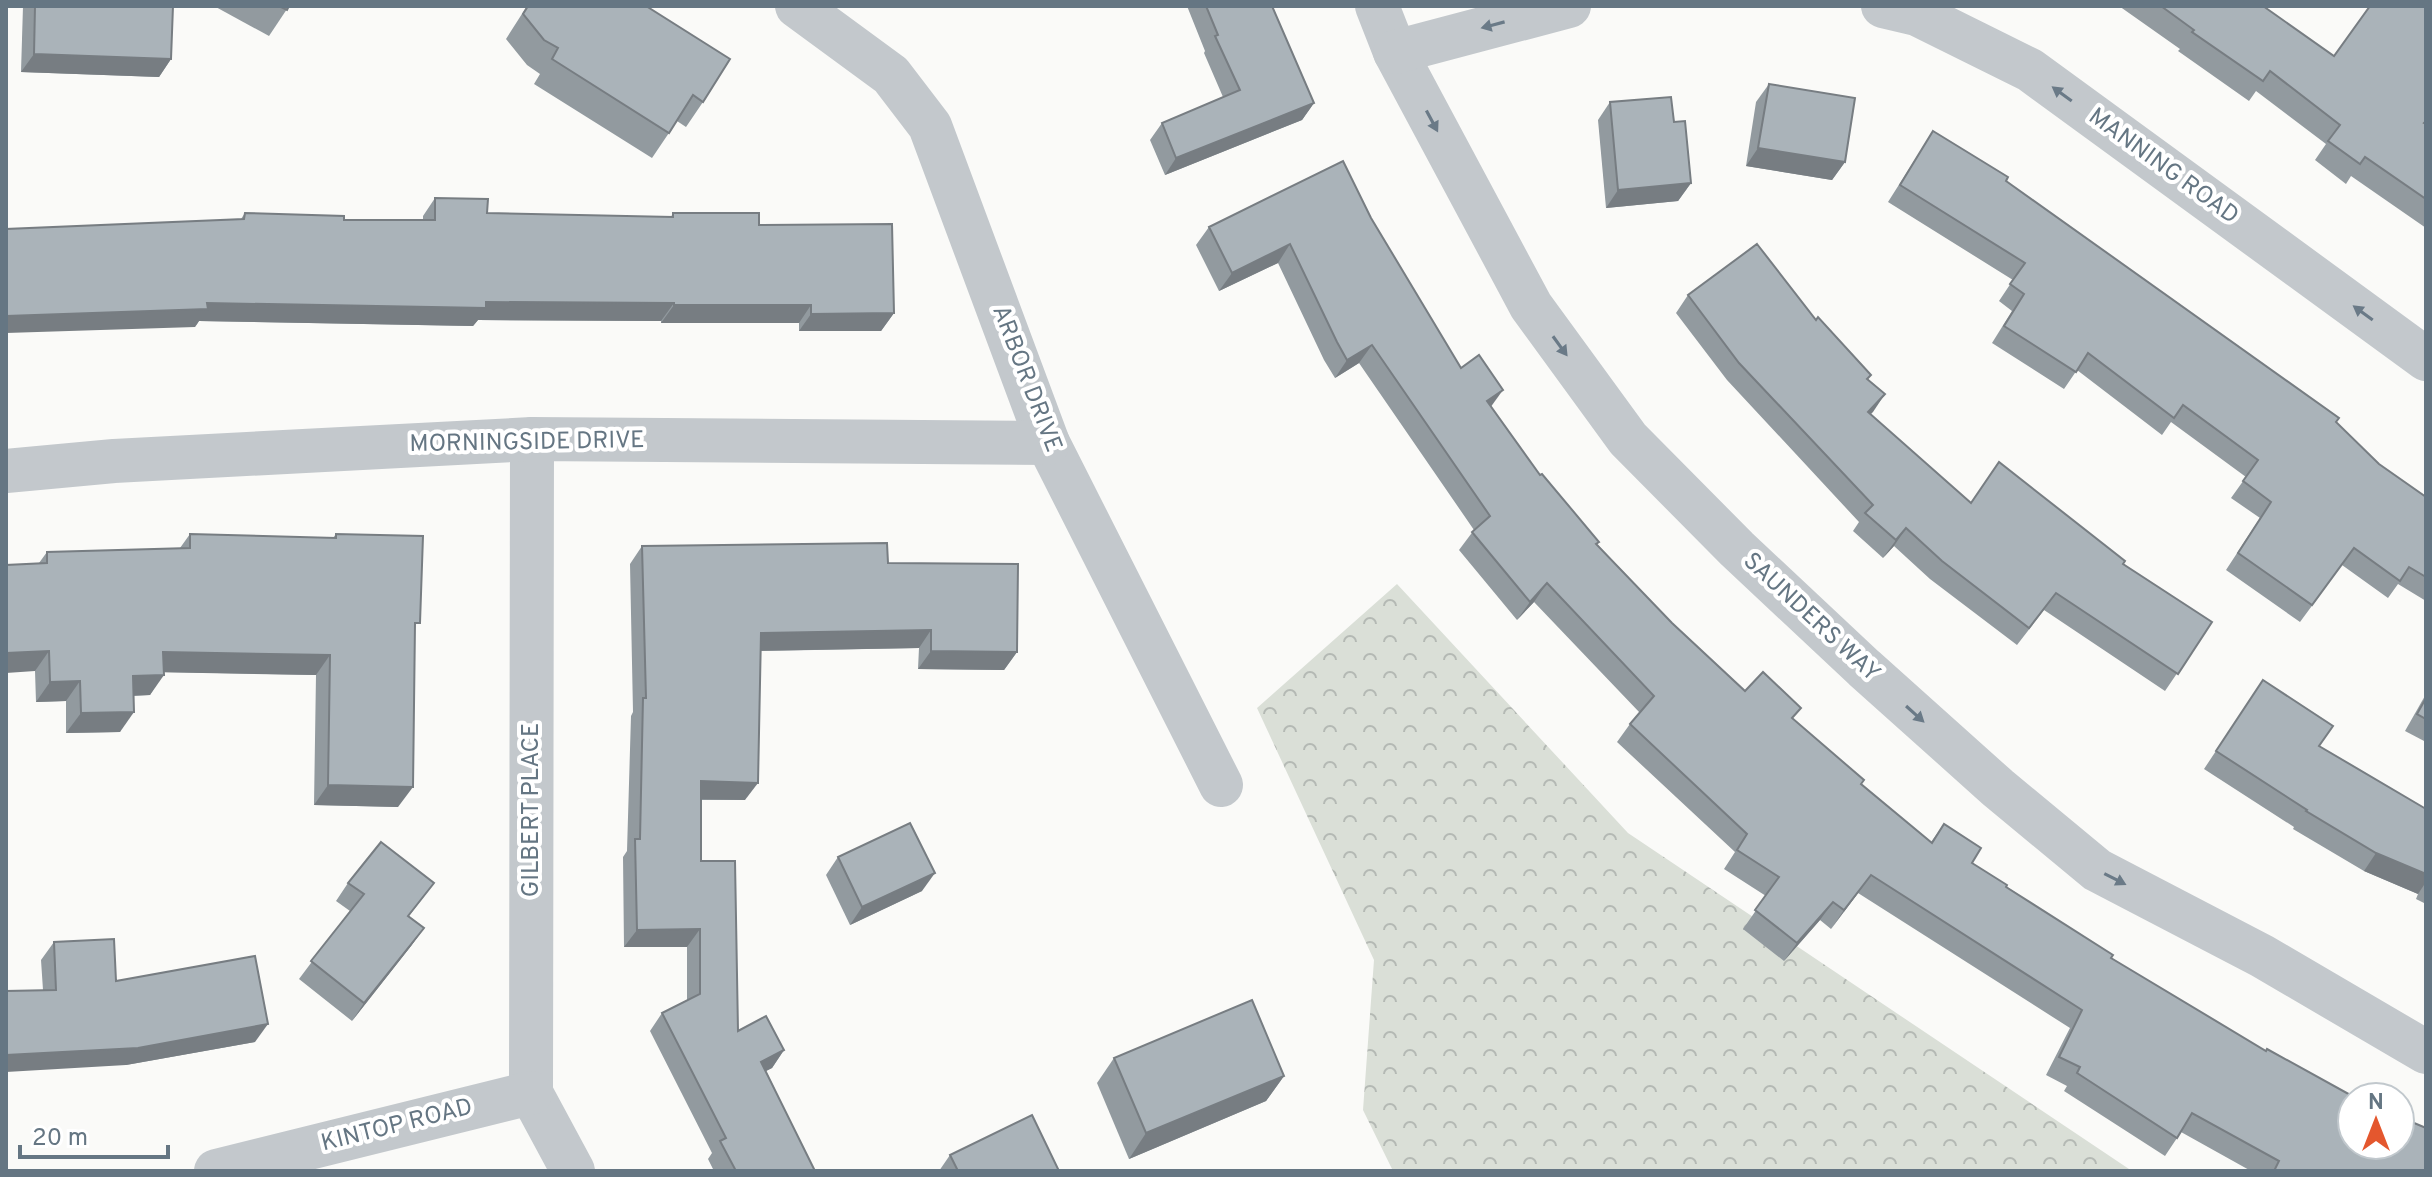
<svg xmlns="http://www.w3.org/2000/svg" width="2432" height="1177" font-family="Overpass,sans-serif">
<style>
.forest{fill:url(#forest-crowns)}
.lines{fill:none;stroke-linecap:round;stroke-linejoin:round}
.minor{stroke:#c3c8cc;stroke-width:44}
.wall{fill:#929a9f}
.shaded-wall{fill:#777d82}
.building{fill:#aab3b9;stroke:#777d82;stroke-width:2}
.oneway{fill:#6a7a87}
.labels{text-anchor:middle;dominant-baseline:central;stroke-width:8;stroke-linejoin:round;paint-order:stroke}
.street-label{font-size:24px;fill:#657683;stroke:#fff}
</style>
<defs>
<pattern id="forest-crowns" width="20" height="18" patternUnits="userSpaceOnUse" patternTransform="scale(2)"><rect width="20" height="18" fill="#dadfd7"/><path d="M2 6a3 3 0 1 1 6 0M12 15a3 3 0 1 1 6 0" fill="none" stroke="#b4b9b4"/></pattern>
</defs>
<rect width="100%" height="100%" fill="#fafaf8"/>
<polygon class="forest" points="1397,584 1628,833 2132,1171 1393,1171 1363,1110 1374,960 1257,708"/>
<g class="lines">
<g class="minor">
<polyline points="797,6 891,75 930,126 1048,443 1221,785"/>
<polyline points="1377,6 1395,52 1531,306 1628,439 1737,549 1864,668 1998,788 2097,870 2262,956 2426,1052"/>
<polyline points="1883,6 1917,14 2030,70 2426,359"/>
<polyline points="1395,52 1569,6"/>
<polyline points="532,439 531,1093 573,1171"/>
<polyline points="6,471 114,461 532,439 1048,443"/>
<polyline points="216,1171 531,1093"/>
</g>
</g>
<g class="wall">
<polygon points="23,6 173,6 171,59 159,77 21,72"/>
<polygon points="214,6 289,6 269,36"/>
<polygon points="527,6 646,6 703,102 686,127 677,121 652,158 534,84 540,74 527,65 506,39"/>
<polygon points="1187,6 1272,6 1314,103 1302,120 1165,175 1150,140 1162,123 1223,97 1204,53 1205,51"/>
<polygon points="2119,6 2263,6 2426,124 2426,228 2351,176 2346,184 2315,160 2326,144 2256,91 2249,101 2178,51 2180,49"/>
<polygon points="1769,84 1845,162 1832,180 1746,166 1756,102"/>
<polygon points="1610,102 1674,122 1691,183 1678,201 1606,208 1598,120"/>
<polygon points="1933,131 2006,181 2336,422 2379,464 2426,497 2426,601 2398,584 2388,598 2342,565 2300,622 2226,570 2260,518 2231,498 2246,477 2171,422 2162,435 2077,370 2064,389 1992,343 2012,311 1999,301 2013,280 1888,202"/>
<polygon points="435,198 487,213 671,217 673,213 759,225 894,313 881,331 799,331 799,323 661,323 661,321 478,320 473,326 199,321 195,327 241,219 245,213 344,220 423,220 423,216"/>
<polygon points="1371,218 1461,368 1491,407 1540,475 1597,544 1672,623 1745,691 1793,719 1861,784 1931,842 1944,824 1972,863 2426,1171 2251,1171 2181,1132 2165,1156 2064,1091 2067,1086 2046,1075 2070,1028 1858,893 1831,929 1820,920 1784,961 1743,929 1766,896 1724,869 1735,852 1617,742 1630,724 1640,713 1534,602 1517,620 1459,550 1474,530 1359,363 1335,378 1324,360 1278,263 1219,291 1196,245 1209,227"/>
<polygon points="1688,295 1815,320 1871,375 1868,379 1885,394 1870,414 1971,503 2123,564 2212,622 2165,691 2044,610 2017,645 1930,579 1894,546 1883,558 1853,531 1859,522 1727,380 1676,313"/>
<polygon points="190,534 333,538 336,534 415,631 398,807 314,805 316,675 164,672 150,695 134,696 120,732 66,733 66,701 36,702 35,671 39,563 47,552 180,548"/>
<polygon points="642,546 888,563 1017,652 1004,670 918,669 919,648 761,651 745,800 701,800 701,861 738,1031 784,1050 772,1068 766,1071 815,1171 714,1171 708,1159 712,1153 650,1031 662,1013 687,1000 687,947 624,947 623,857 627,851 631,716 633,712 630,564"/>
<polygon points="2263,680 2319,746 2426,809 2426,904 2416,899 2418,894 2364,871 2293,829 2294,827 2204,769"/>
<polygon points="2426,694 2426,742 2405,731"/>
<polygon points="838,857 922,891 850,925 826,875"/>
<polygon points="348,883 434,883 409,916 424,928 411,946 352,1021 299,979 350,911 336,901"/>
<polygon points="54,942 116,981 255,1042 126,1065 43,990 41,960"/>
<polygon points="1114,1058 1284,1076 1266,1101 1129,1159 1097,1083"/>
<polygon points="950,1155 1059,1171 939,1171"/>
</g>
<g class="shaded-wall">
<polygon points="34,54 171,59 159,77 21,72"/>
<polygon points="1314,103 1302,120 1165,175 1176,158"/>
<polygon points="1758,148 1845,162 1832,180 1746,166"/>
<polygon points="1691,183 1678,201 1606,208 1618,190"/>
<polygon points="1290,244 1278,263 1219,291 1232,273"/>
<polygon points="486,302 674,303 661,321 478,320 473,326 199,321 195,327 6,333 6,316 207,303"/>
<polygon points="674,305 811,305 799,323 661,323"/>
<polygon points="894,313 881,331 799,331 811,314"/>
<polygon points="1372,345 1359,363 1335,378 1347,360"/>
<polygon points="1503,390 1490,408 1487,401"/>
<polygon points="1885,394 1873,412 1855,430 1868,412"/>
<polygon points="1906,528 1894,546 1883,558 1896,540"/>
<polygon points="1547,583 1534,602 1517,620 1530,602"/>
<polygon points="931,630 919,648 749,651 761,633"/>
<polygon points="49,651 35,671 6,673 6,653"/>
<polygon points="931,651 1017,652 1004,670 918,669"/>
<polygon points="163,652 330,655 316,675 149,672"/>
<polygon points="164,675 150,695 119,696 133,676"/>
<polygon points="80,681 66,701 36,702 50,682"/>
<polygon points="134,712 120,732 66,733 81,713"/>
<polygon points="701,781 758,783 745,800 688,799"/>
<polygon points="328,785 413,787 398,807 314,805"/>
<polygon points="2376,853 2426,874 2426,882 2418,894 2364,871"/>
<polygon points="935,873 922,891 850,925 862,907"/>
<polygon points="1871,875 1858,893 1831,929 1844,910"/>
<polygon points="1833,902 1820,920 1784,961 1797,943"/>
<polygon points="424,928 411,946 352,1021 364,1003"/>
<polygon points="700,929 687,947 624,947 637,930"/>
<polygon points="268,1024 255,1042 126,1065 6,1072 6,1055"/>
<polygon points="784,1050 772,1068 748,1080 761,1062"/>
<polygon points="1284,1076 1266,1101 1129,1159 1146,1133"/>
</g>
<g class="building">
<polygon points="35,6 173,6 171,59 34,54"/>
<polygon points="279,6 289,6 287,10"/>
<polygon points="528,6 646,6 730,59 703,102 693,95 669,133 552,59 558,48 544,40 523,14"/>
<polygon points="1206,6 1272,6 1314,103 1176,158 1162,123 1240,90 1215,36 1218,35"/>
<polygon points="2161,6 2263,6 2334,56 2370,6 2426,6 2426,121 2424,123 2426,124 2426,199 2365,157 2360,164 2328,141 2340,125 2270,71 2263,81 2192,32 2194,30"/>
<polygon points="1769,84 1855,98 1845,162 1758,148"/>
<polygon points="1671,97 1674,122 1685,121 1691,183 1618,190 1610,102"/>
<polygon points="1933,131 2008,177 2006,181 2339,418 2336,422 2379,464 2426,497 2426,577 2409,567 2400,581 2354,548 2312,605 2238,553 2271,502 2243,481 2258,460 2183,405 2174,418 2088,353 2076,372 2004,326 2024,294 2010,284 2025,263 1900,185"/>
<polygon points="1343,161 1371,218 1461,368 1479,355 1503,390 1487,401 1540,475 1542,474 1599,542 1596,544 1672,623 1745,691 1763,672 1801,708 1792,718 1864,780 1861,784 1932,843 1944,824 1981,848 1972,863 2007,885 2006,887 2113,955 2111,958 2266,1051 2267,1049 2354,1097 2352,1097 2352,1145 2400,1145 2400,1117 2426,1128 2426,1171 2274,1171 2279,1161 2192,1113 2177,1138 2077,1073 2080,1067 2059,1057 2082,1010 1871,875 1844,910 1833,902 1797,943 1755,910 1779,877 1737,850 1747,834 1630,724 1654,696 1547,583 1530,602 1472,532 1490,516 1372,345 1347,360 1337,342 1290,244 1232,273 1209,227"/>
<polygon points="435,198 488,199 487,213 673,217 673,213 759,213 759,225 892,224 894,313 811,314 811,305 674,305 674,303 486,302 486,308 207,303 208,309 6,316 6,229 244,219 245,213 344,216 344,220 435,220"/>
<polygon points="1757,244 1816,320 1818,317 1871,375 1867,379 1885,394 1868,412 1971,503 1999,462 2125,561 2123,564 2212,622 2178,674 2056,593 2029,628 1942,561 1906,528 1896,540 1865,513 1873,505 1739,363 1688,295"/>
<polygon points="190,534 336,538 336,534 423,536 420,623 415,623 413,787 328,785 330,655 163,652 164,675 133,676 134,712 81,713 80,681 50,682 49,651 6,653 6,565 47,563 47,552 190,548"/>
<polygon points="887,543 888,563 1018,564 1017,652 931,651 931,630 761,633 758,783 701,781 701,861 735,861 738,1031 766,1016 784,1050 761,1062 815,1171 736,1171 720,1141 726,1138 662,1013 700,994 700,929 637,930 635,839 640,839 643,698 646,698 642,546"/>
<polygon points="2263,680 2333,726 2319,746 2426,809 2426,874 2376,853 2306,811 2307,810 2216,751"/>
<polygon points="2426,698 2426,719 2417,714"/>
<polygon points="910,823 935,873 862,907 838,857"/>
<polygon points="381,842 434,883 408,916 424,928 364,1003 311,961 364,894 348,883"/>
<polygon points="114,939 116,981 255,956 268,1024 138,1048 6,1055 6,991 56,990 54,942"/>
<polygon points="1252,1000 1284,1076 1146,1133 1114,1058"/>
<polygon points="1032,1115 1059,1171 958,1171 950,1155"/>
</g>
<defs><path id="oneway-solid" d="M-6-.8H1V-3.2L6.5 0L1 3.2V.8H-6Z" transform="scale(2)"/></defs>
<g class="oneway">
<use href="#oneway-solid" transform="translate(1493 25) rotate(165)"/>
<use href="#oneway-solid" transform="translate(2062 94) rotate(-144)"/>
<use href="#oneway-solid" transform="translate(1432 121) rotate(62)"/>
<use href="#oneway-solid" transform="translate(2363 313) rotate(-144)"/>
<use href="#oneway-solid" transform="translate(1560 346) rotate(54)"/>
<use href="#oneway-solid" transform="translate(1915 714) rotate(42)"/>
<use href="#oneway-solid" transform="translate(2115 879) rotate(27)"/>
</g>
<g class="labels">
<g class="street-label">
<text transform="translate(2163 167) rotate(36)">MANNING ROAD</text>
<text transform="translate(1026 379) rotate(69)">ARBOR DRIVE</text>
<text transform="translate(527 443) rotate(-1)">MORNINGSIDE DRIVE</text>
<text transform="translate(1811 618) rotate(43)">SAUNDERS WAY</text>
<text transform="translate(532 810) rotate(-90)">GILBERT PLACE</text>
<text transform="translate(397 1126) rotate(-14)">KINTOP ROAD</text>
</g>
</g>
<rect width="2432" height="1177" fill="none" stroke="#657683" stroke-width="16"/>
<g transform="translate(2376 1121)"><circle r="38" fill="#ffffff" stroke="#c1c8cd" stroke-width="2"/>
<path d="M0-6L14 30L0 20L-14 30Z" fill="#e4572e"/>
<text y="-12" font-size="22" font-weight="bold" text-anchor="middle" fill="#657683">N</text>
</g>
<path d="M20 1145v12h148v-12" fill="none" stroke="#657683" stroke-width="4"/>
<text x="32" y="1145" font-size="24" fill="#657683" stroke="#ffffff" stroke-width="6" paint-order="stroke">20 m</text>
</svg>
